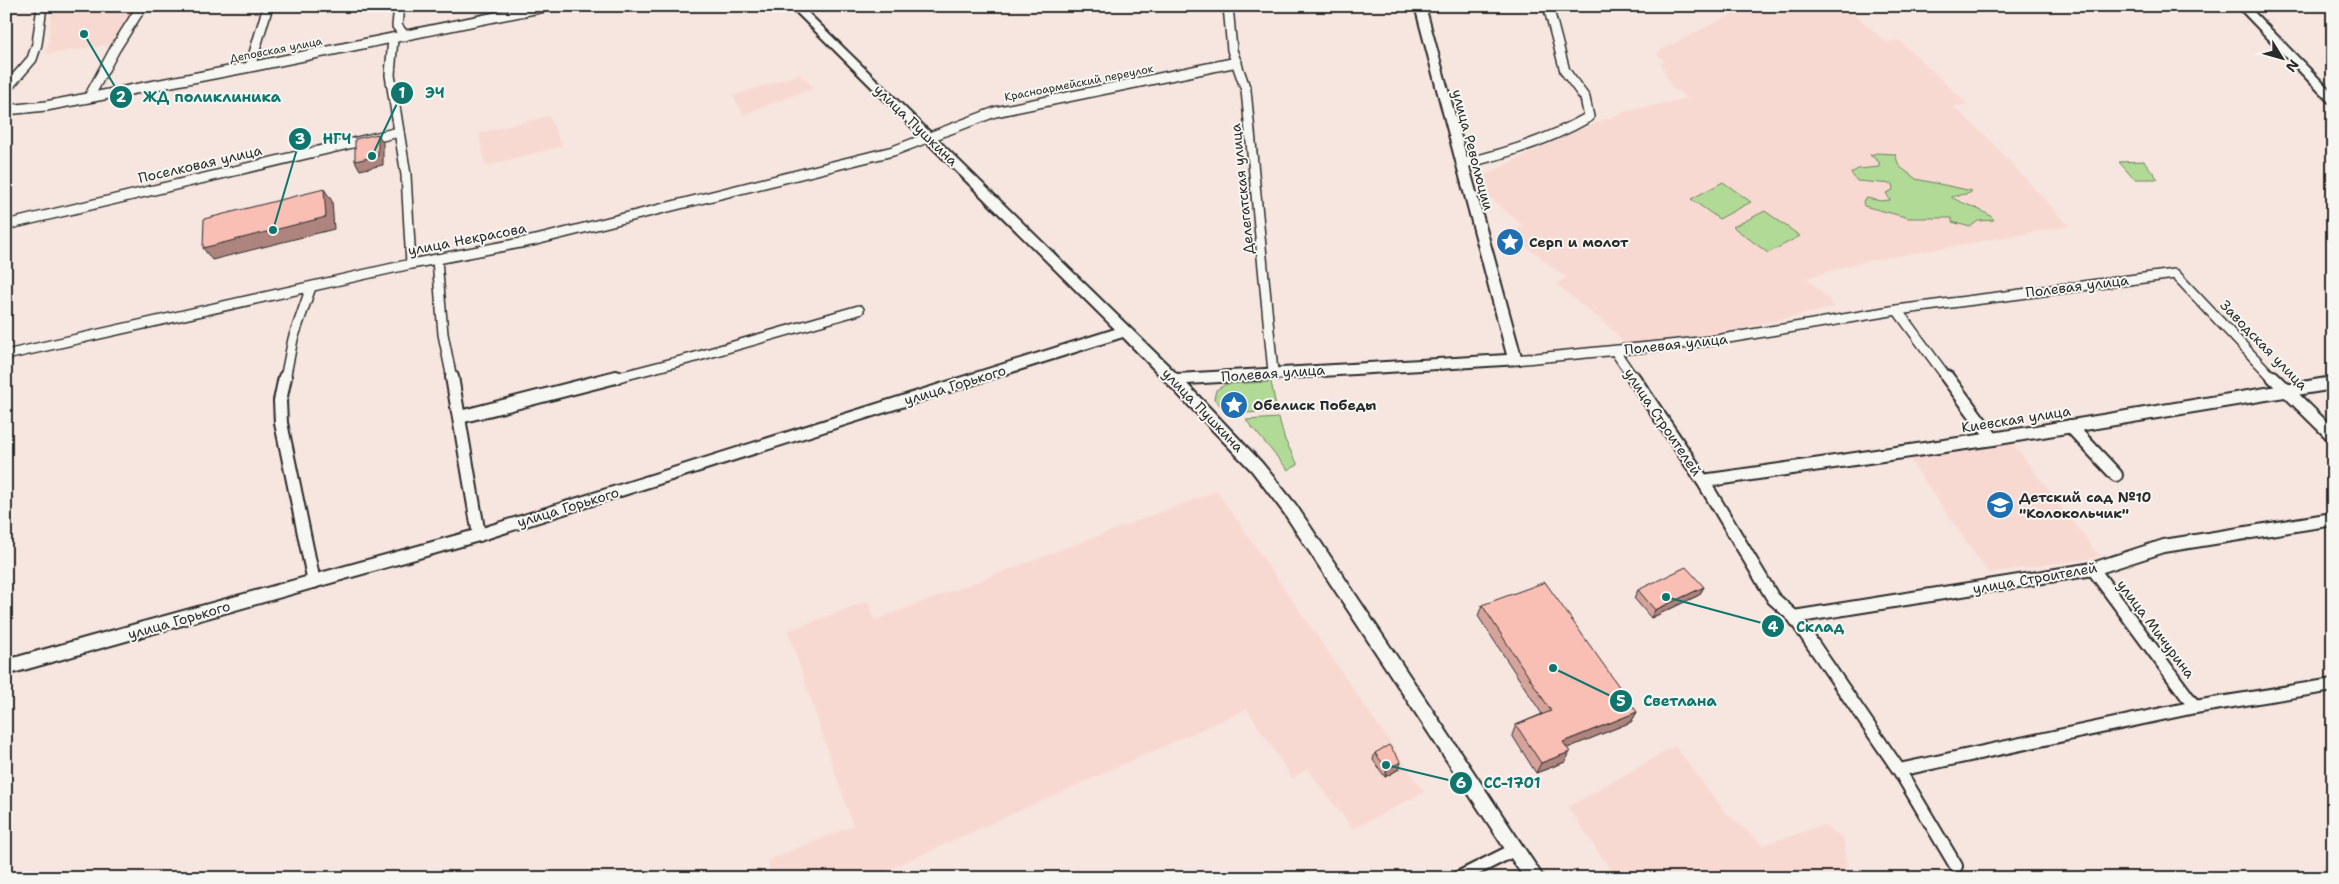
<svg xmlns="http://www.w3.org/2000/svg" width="2339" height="884" font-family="'Shantell Sans',sans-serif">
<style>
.built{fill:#f8d9d2}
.green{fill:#b1da96;stroke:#6e8260}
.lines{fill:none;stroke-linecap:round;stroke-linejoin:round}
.street-far1-casing{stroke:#2b2b2b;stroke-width:12}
.street-casing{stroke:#2b2b2b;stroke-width:16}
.secondary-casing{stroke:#2b2b2b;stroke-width:4}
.street-far1{stroke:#f6f6f2;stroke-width:9}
.street{stroke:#f6f6f2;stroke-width:12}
.secondary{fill:#f6f6f2;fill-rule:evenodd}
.wall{fill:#d6a39b;stroke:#2b2b2b}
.shaded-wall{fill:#ae857e;stroke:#2b2b2b}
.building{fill:#f9beb4;stroke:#2b2b2b}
.labels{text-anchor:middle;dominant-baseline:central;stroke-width:4;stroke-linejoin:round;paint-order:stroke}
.far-street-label{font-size:11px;fill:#2b2b2b;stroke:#f6f6f2}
.street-label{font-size:14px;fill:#2b2b2b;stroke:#f6f6f2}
.poi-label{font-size:14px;font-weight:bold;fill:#2b2b2b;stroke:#f6f6f2;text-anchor:start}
.leader{fill:none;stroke:#0f766e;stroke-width:2}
.callout-dot{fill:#0f766e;stroke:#f6f6f2;stroke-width:2}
.mark-label{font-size:15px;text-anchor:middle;font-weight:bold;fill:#fff}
.callout-label{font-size:15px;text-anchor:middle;font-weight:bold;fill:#0f766e;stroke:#f6f6f2;stroke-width:4;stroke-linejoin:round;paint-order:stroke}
</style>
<rect width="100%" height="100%" fill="#f7e5df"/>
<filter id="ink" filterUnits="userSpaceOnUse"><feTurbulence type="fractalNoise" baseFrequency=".02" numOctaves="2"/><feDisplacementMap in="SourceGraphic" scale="10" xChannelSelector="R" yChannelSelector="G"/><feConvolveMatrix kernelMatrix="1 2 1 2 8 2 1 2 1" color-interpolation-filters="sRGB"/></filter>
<g filter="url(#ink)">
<g class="built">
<polygon points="52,6 136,6 113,44 47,54"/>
<polygon points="1748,6 1846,6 1885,42 1899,40 1967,104 1954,107 1987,137 2069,226 1857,263 1807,278 1835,307 1710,336 1625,345 1613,330 1556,284 1566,278 1510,233 1523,226 1486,194 1481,177 1576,131 1624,112 1688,98 1671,87 1661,63 1665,61 1659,57 1657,52"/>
<polygon points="800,74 814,88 744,114 733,96"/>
<polygon points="549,116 562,146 485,166 479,133"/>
<polygon points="2008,437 2100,557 1988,573 1905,453"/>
<polygon points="1217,491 1424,792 1353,829 1307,769 1292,778 1247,709 874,876 875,878 770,878 768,860 853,826 788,631 868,601 875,620"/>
<polygon points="1675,746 1725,812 1763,845 1823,825 1843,838 1847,870 1854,878 1616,878 1568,807"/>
<polygon points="2333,859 2333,878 2310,878"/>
</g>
<g class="green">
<path d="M1877,153L1895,154L1899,166L1916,179L1972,191L1970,193L1951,197C1962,204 1989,211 1994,220L1978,221L1970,227L1952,222V218H1909L1864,206L1863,201L1867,198L1881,201L1890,200L1886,193L1893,190L1892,184L1857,181L1851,173L1858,169L1879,167V162L1870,155Z"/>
<polygon points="2144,161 2158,179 2134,179 2119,162"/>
<polygon points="1723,182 1751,202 1719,219 1691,199"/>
<polygon points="1765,211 1800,236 1768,253 1733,227"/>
<polygon points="1271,382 1277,411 1229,414 1214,399 1216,390 1226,384"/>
<polygon points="1279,418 1285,440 1298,465 1288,470 1246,420"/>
</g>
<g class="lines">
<g class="street-far1-casing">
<g id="street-far1">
<polyline points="399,6 397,26 405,36"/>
<polyline points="1228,6 1232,50 1246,90 1273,372"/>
<polyline points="393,38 390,75 406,175 411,264"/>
<polyline points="250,67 268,6"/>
<polyline points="6,89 32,59 37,44 42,6"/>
<polyline points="89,97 115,49 142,6"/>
<polyline points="6,110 46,106 250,67 549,6"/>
<path d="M1461,164C1506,154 1549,140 1589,117L1585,98L1565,71L1548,6"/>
<polyline points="6,225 399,132"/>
<polyline points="437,260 443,334 452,379"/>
<polyline points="1897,310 1948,379"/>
<polyline points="1615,351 1634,379"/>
<polyline points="6,355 411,264 536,240 893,151 995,112 1237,62"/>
<polyline points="1515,360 1710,341 1897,310 2175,274 2274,379"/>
<polyline points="285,379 293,339 311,287"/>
<polyline points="611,379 692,358 859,310"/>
</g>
</g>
<g class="street-casing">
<g id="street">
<polyline points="285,377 280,401 281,423 314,582"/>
<polyline points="452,377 479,535"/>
<polyline points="1633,377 1703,481 1773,598 1794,617 1899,770"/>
<polyline points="1947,377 1993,439"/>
<polyline points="2273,377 2333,436"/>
<polyline points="460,417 616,377"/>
<polyline points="2070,426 2116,475"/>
<polyline points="1703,481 1993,439 2333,383"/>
<polyline points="2093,569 2195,707"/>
<polyline points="1794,617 2093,569 2164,546 2333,519"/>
<polyline points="1956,866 1899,770 2195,707 2333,685"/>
<polyline points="1458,878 1516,849"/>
</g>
</g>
<g class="secondary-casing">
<g id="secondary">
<polygon points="790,6 801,6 1177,374 1507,355 1415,6 1425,6 1522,360 1520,364 1187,384 1262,463 1296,505 1544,878 1524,878 1284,513 1252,471 1123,337 479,541 6,675 6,660 479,529 1115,329"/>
<polygon points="2237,6 2248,6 2333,93 2333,103 2329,102"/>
</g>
</g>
<use href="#street-far1" class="street-far1"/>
<use href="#street" class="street"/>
<use href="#secondary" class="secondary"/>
</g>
<g class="wall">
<polygon points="1704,587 1699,595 1651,618 1634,598 1638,590"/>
<polygon points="1482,605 1637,712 1631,722 1567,748 1570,752 1565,762 1536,773 1512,735 1516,725 1542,714 1478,616"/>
<polygon points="1375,753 1399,769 1385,777 1373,760"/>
</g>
<g class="shaded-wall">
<polygon points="378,134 383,143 383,165 360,170 355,161"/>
<polygon points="324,189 332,201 334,229 212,260 203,248"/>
<polygon points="1704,587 1699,595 1651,618 1655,610"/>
<polygon points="1637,712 1631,722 1558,752 1563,742"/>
<polygon points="1570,752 1565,762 1536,773 1541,763"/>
<polygon points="1401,762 1399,769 1385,777 1387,769"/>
</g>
<g class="building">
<polygon points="378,134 378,156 355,161 355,139"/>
<polygon points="324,189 326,217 203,248 204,219"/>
<polygon points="1686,567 1704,587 1655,610 1638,590"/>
<polygon points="1545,582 1637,712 1563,742 1570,752 1541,763 1516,725 1551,711 1482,605"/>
<polygon points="1389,745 1401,762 1387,769 1375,753"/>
</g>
</g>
<defs>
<g id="sight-disc" transform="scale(1.4375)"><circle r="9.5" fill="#1f6fb2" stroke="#f6f6f2"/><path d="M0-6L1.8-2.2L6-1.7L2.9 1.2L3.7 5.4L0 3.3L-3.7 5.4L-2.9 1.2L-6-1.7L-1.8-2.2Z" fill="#fff"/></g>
<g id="school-disc" transform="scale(1.4375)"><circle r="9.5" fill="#1f6fb2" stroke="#f6f6f2"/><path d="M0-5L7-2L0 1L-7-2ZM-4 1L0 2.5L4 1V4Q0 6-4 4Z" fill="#fff"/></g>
</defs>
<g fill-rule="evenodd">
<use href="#sight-disc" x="1510" y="242"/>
<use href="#sight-disc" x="1234" y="405"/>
<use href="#school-disc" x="2000" y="505"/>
</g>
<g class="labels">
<g class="far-street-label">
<text transform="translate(276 50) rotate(-11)">Деповская улица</text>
<text transform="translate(1079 83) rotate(-11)">Красноармейский переулок</text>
</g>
<g class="street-label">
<text transform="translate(916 125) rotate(44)">улица Пушкина</text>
<text transform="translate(1473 150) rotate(75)">улица Революции</text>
<text transform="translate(200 164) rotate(-13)">Поселковая улица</text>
<text transform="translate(1242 189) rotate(-96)">Делегатская улица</text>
<text transform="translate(467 239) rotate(-11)">улица Некрасова</text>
<text transform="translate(2077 286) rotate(-7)">Полевая улица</text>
<text transform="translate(1676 344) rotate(-6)">Полевая улица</text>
<text transform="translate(2264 345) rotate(46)">Заводская улица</text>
<text transform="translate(1273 373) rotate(-4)">Полевая улица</text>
<text transform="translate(955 385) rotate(-17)">улица Горького</text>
<text transform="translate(1203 410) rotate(46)">улица Пушкина</text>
<text transform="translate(2016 419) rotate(-9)">Киевская улица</text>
<text transform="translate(1663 422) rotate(56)">улица Строителей</text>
<text transform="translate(568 507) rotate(-17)">улица Горького</text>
<text transform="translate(2035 578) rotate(-10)">улица Строителей</text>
<text transform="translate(179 620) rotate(-16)">улица Горького</text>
<text transform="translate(2156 629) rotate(53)">улица Мичурина</text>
</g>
<g class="poi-label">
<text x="1529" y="242">Серп и молот</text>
<text x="1253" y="405">Обелиск Победы</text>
<text x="2019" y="497">Детский сад №10<tspan x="2019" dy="16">"Колокольчик"</tspan></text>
</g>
</g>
<path class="leader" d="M372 156L402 93M84 34L121 97M273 230L300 139M1666 597L1773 626M1553 668L1621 701M1386 765L1461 783"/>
<g class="callout-dot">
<circle cx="372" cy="156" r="5"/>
<circle cx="84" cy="34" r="5"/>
<circle cx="273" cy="230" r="5"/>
<circle cx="1666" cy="597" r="5"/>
<circle cx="1553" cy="668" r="5"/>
<circle cx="1386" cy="765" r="5"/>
<circle cx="402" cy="93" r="12"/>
<circle cx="121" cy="97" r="12"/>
<circle cx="300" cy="139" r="12"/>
<circle cx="1773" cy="626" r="12"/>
<circle cx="1621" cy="701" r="12"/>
<circle cx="1461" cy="783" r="12"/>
</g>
<g class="mark-label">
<text x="402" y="98">1</text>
<text x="121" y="102">2</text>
<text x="300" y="144">3</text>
<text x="1773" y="632">4</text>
<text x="1621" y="706">5</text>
<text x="1461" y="788">6</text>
</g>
<g class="callout-label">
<text x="435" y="98">ЭЧ</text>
<text x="212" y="102">ЖД поликлиника</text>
<text x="337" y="144">НГЧ</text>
<text x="1820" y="632">Склад</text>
<text x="1680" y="706">Светлана</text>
<text x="1512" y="788">СС-1701</text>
</g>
<rect width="2339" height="884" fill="none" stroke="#f6f6f2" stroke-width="25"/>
<rect x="12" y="12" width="2314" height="859" fill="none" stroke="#2b2b2b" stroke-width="2" filter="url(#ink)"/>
<g transform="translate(2282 58) rotate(127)" stroke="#f6f6f2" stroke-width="4" paint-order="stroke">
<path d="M0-4L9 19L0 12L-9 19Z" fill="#2b2b2b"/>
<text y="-8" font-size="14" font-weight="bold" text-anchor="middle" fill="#2b2b2b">N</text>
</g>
</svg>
